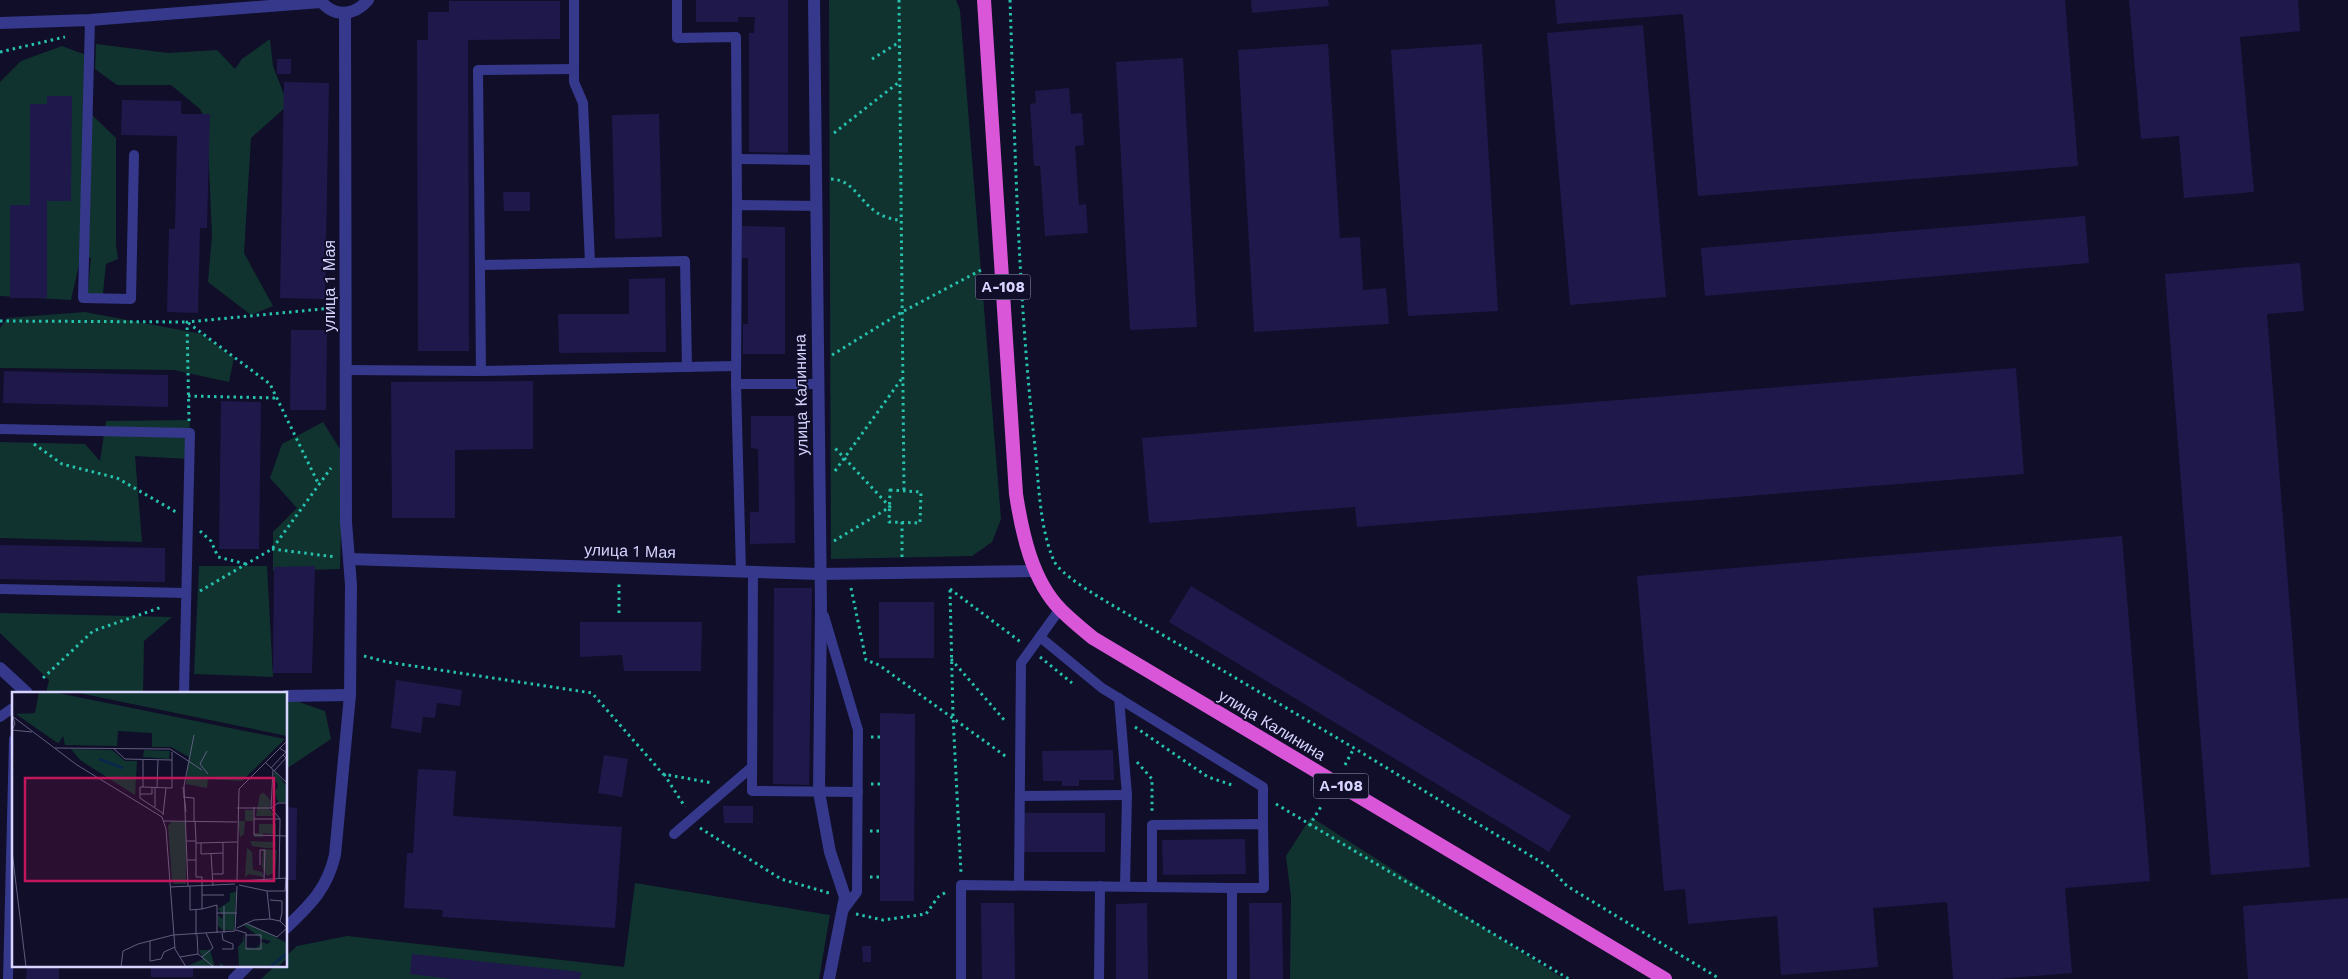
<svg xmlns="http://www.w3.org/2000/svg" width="2348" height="979" font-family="'Work Sans',sans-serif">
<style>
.green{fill:#10332f}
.building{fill:#1f184b}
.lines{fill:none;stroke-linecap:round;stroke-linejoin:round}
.path{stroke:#26c2ae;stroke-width:3;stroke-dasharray:2.5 4;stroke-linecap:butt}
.service{stroke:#35388b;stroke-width:10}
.minor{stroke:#35388b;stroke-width:12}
.trunk{stroke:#da56d8;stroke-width:14}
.labels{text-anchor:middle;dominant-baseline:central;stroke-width:4;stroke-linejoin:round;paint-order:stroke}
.shield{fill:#100e29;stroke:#9b99bf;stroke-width:1}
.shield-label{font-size:15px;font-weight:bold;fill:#d7d5ff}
.street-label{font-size:16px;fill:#d7d5ff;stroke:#100e29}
.inset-river{fill:none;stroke:#08274d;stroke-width:2.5}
.inset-road{fill:none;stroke:#605e7f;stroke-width:1}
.view{fill:#c2185b;fill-opacity:0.15;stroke:#c2185b;stroke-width:2.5}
.inset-edge{fill:none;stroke:#d7d5ff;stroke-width:2.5}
</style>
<rect width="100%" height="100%" fill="#100e29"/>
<g class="green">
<polygon points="829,0 956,0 960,10 1001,519 992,542 972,556 831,559"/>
<polygon points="270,39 273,66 288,105 251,138 244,253 273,306 251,315 208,282 212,235 207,122 200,109 171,85 117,85 95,69 96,44 168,53 217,50 235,69 242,59"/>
<polygon points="62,46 86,55 92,115 116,138 116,245 118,259 106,264 102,303 87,300 91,258 81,256 71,300 0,296 0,82 21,61"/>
<polygon points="85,312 202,334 234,358 229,382 174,370 0,368 0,328 7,318"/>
<polygon points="190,420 188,459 135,456 142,542 0,538 0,442 85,444 100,461 106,421"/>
<polygon points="323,422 343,454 340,569 273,571 273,532 297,508 270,478 282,444"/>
<polygon points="199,566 267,566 273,677 194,674"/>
<polygon points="0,613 172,617 144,641 143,693 46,693 49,680 0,633"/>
<polygon points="286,701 299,702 325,711 331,739 286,769"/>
<polygon points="1311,817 1564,979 1290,979 1291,897 1286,856"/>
<polygon points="635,883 830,915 819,979 261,979 276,965 286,965 286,956 297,946 347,936 624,967"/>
</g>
<g class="building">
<polygon points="696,0 788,0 788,153 749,152 749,33 754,33 755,17 738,17 738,22 696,22"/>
<polygon points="1251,0 1328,0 1329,6 1252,13"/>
<polygon points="1555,0 2065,0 2078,166 1698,196 1683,14 1557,24"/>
<polygon points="2129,0 2298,0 2300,31 2240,37 2254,192 2184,198 2179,136 2141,139"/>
<polygon points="449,1 560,1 560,39 468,40 469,351 418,351 417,40 428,40 428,12 449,12"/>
<polygon points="1643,25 1666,297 1570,305 1547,33"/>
<polygon points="1328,44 1340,238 1360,237 1363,290 1386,288 1389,324 1254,332 1238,50"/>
<polygon points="1482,44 1498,311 1408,316 1391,50"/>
<polygon points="1183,58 1197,327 1130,330 1116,62"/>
<rect x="277" y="59" width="14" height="15"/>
<polygon points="284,82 329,83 325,299 280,298"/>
<polygon points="1069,88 1071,114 1082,113 1084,145 1075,146 1079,205 1086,204 1088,233 1045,236 1040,166 1034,166 1030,104 1036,103 1035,91"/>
<polygon points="47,96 72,96 71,201 47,201 47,298 10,298 10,205 30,205 30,104 47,104"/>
<polygon points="122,100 181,101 181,114 210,114 207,228 200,228 198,313 167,312 169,229 175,229 177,136 121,135"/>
<polygon points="659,114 662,237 615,239 612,115"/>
<polygon points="503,192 530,192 530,211 504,211"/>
<polygon points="2085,216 2089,263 1705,296 1701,248"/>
<polygon points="742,226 785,227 785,354 743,354 743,324 748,324 748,258 742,258"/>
<polygon points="2300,263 2304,311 2267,314 2310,867 2211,875 2165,274"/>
<polygon points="665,278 666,352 559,353 558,314 629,314 629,279"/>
<polygon points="291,330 327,330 326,410 290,410"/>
<polygon points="2016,368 2024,474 1357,527 1355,507 1149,523 1142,438"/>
<polygon points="4,371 168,375 168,407 3,403"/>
<polygon points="533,381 533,449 455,450 455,518 392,518 391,382"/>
<polygon points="221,401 261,402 259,549 219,549"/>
<polygon points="751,416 794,416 795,543 750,544 750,512 759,512 758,449 751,448"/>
<polygon points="2122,536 2150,881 2065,888 2072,973 1997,979 1953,979 1947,902 1873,908 1878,967 1781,975 1777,916 1688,924 1685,889 1664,891 1637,576"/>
<polygon points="0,545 165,548 165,582 0,579"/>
<polygon points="315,566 312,673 273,673 274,567"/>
<polygon points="1191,586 1571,816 1549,852 1169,622"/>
<polygon points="774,588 812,588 809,785 773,784"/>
<rect x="879" y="602" width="55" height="56"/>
<polygon points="580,622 702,622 701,671 624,671 622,655 580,657"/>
<polygon points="396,680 462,690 460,706 437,703 435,718 423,717 421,733 391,728"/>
<polygon points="880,713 915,714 914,901 880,901"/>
<polygon points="1113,750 1114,780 1079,780 1079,786 1062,786 1062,781 1043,781 1042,751"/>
<polygon points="604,755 628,759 622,797 598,793"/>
<polygon points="418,769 456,771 453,816 622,827 615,928 442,917 443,910 404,908 407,853 413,853"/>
<polygon points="723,806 753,806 753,823 724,823"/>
<polygon points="286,807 297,808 296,880 286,880"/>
<rect x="1022" y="813" width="83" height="39"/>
<polygon points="1245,839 1246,874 1163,875 1162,840"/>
<polygon points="2348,898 2348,979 2248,979 2243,906"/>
<polygon points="981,903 1014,903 1015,979 982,979"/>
<polygon points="1147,903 1148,979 1116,979 1116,904"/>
<polygon points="1249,903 1282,903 1283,979 1250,979"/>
<polygon points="862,946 871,946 871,962 863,962"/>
<polygon points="412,954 581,972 580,979 451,979 410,974"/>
<polygon points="27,965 59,965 59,979 26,979"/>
<rect x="151" y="965" width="42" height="12"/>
</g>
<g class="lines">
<g class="path">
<polyline points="899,0 904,490"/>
<path d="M1010,0C1015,146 1018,293 1034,438C1039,477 1038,524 1054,561C1060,574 1094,594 1107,602L1354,748L1549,867L1567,886L1720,979"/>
<polyline points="0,52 65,37"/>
<polyline points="872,59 898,43"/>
<polyline points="834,133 899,82"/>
<path d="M831,179C861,180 861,218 901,220"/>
<polyline points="0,321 187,322 270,384 319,485"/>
<polyline points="832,355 902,312 983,269"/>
<polyline points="188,396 277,398"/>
<polyline points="189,421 187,322 332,308"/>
<polyline points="34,444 62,464 117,478 176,512"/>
<polyline points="835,471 903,377"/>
<polygon points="890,490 921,492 920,523 889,522"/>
<polyline points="902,522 902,559"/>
<polyline points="200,531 211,541 218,557 246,564"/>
<polyline points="834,541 890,507 834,447"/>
<polyline points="272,549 336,557"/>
<polyline points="851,588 866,660 879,665 1008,758"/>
<polyline points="950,589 1022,643"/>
<polyline points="950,590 953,716 961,873"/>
<polyline points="200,591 272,549 331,468"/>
<polyline points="619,613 619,583"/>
<polyline points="364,656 387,662 592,693 663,774 712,783"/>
<polyline points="1040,657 1072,683"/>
<polyline points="951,659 1006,722"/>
<polyline points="43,678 93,631 162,607"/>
<polyline points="1135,727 1208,777 1232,785"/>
<polyline points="871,737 880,737"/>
<polyline points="1137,762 1152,779 1152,813"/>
<polyline points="1345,765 1354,748"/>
<polyline points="664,774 685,807"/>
<polyline points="871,784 880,784"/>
<polyline points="1276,804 1569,979"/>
<polyline points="1309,826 1322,805"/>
<polyline points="700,828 781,879 829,893"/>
<polyline points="870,831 880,831"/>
<polyline points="870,877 880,877"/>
<polyline points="856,914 883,920 926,914 938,897 948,891"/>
</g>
<g class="service">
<polyline points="574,0 574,82 583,103 590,263"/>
<polyline points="677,0 677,38 736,37 737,205"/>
<polyline points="90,20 83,298 131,299 134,155"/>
<polyline points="737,159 816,160"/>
<polyline points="817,206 737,205 736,384 819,384"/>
<polyline points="480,265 685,261 687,367"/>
<polyline points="345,370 481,371 736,366"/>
<polyline points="481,371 478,70 574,69"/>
<polyline points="736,384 741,571"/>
<polyline points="0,429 190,433 184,693"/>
<polyline points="753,572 752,791 858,792"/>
<polyline points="0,589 186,593"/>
<polyline points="824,616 858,730 857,892 842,912"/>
<polyline points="1040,637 1102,688 1263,787 1263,824"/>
<polyline points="1119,698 1127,795 1125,886"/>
<polyline points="0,717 14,707"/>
<polyline points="1020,796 1127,795"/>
<polyline points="674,834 752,767"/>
<polyline points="1019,885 1021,663 1060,609"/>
<polyline points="8,979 14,739"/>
<polyline points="961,979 961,885 1232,888 1264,888 1263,824 1152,825 1152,887"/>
<polyline points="1099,979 1100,886"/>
<polyline points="1232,979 1232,888"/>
</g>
<g class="minor">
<path d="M320,0C334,18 354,16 368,0"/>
<polyline points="814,0 821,608 819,792 830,852 845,897 829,979"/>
<polyline points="0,23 90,20 321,2"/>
<polyline points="349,559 820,574 1035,571"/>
<polyline points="0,668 27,693"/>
<polyline points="286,696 350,695"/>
<path d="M286,928C311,904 327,889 335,855L350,695L351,585L346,522L345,14"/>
<polyline points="234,979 248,965"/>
</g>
<path class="trunk" d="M984,0L1016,494C1022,533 1032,581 1061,610C1071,620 1082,629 1093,638L1665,979"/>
</g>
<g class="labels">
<g class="shield">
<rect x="975.5" y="274.5" width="55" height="25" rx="4"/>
<rect x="1313.5" y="773.5" width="55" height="25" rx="4"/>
</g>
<g class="shield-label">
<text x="1003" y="287">А-108</text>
<text x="1341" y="786">А-108</text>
</g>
<g class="street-label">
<text transform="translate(329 286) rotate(-90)">улица 1 Мая</text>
<text transform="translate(801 395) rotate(-91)">улица Калинина</text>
<text transform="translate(630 551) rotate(2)">улица 1 Мая</text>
<text transform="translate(1272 725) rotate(31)">улица Калинина</text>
</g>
</g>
<g transform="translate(12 692)">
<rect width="275" height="275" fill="#100e29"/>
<path d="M27,0H41L273,47L230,89L196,87L195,96L174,92L177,65L159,55H140V41L106,39L105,54L53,53L51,44L47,51L44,50L4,22L23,21ZM62,0H275V44ZM59,57L100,58L113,69H125L123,103L68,68ZM132,58L158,59L157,67L131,65ZM264,80L275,95V110H266L263,100L266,94L261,81ZM252,101L259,109L257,117L264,124H244L248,102ZM233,118H241V129H233L232,142L228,145L226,129H233ZM159,130H174V192H162L160,188L156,134ZM247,132H264V143L251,141V145H242V141H247ZM238,149L263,150L264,152L261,156H253L240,154ZM235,156L240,160L241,178L250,180L252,185L237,182L233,185ZM251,157L265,158L263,180L255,184L250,175ZM224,200L222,238H211L206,234V223L210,227L211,223L206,217L218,209V201ZM230,232H237L275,251V266L266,275H208V271L212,274H227L226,255L231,249L232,240L233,255L244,256L251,250L255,252L259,249L250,247ZM187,258H198L203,275L176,274L191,267Z" fill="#10332f"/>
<path class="inset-river" d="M87,67L111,76M258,275L275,261"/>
<path class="inset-road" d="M0,24L65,73L150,125L154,137L163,257L174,275M1,25L3,32L0,38L20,40M43,56L158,57L190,78M101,56L113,67L160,68M267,56L274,60L271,63L275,67M195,59L188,72L196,82M131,68V95H128V102H140V95M253,70L275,91M259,76L271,63M262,79L274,66M131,95L160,96V60M143,95V115M145,95L146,68M171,95L174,120M128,102V106L152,122M171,105L182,106V129M242,115V143L275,144M225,116H259L266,111H275M259,116L268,127L267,187M259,116L261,78M151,123L154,96M242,127H268M152,129L225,130M183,129L184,149M175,149H184V168H175M184,151L225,150M189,151V162L211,161M0,159L14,275M199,161L201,194M248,173V158H253L252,187M201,182H211V150M225,188L227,97L275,49M228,189L275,186M176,194L172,94L182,43M178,194V218L190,217V185H184V168M158,195L223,192M255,199H273L274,186M190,203H212M212,214V241M190,217L205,213V241M184,218V243M205,221H225M258,227L268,229L270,221V209L258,208M233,231L265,245L275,236L268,229M225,236L242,228L258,227L255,199L227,193M224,238L234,241V257H249V243H234M210,241L211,248L221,252V257H210M185,243L186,262M138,249V269L149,267L152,260L163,255M168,265L186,262L202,275M190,265L201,256L194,241M109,275L111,259L126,252L161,243L223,239L225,194"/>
<path class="view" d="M13,86H262V189H13Z"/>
<rect width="275" height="275" class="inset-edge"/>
</g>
</svg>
